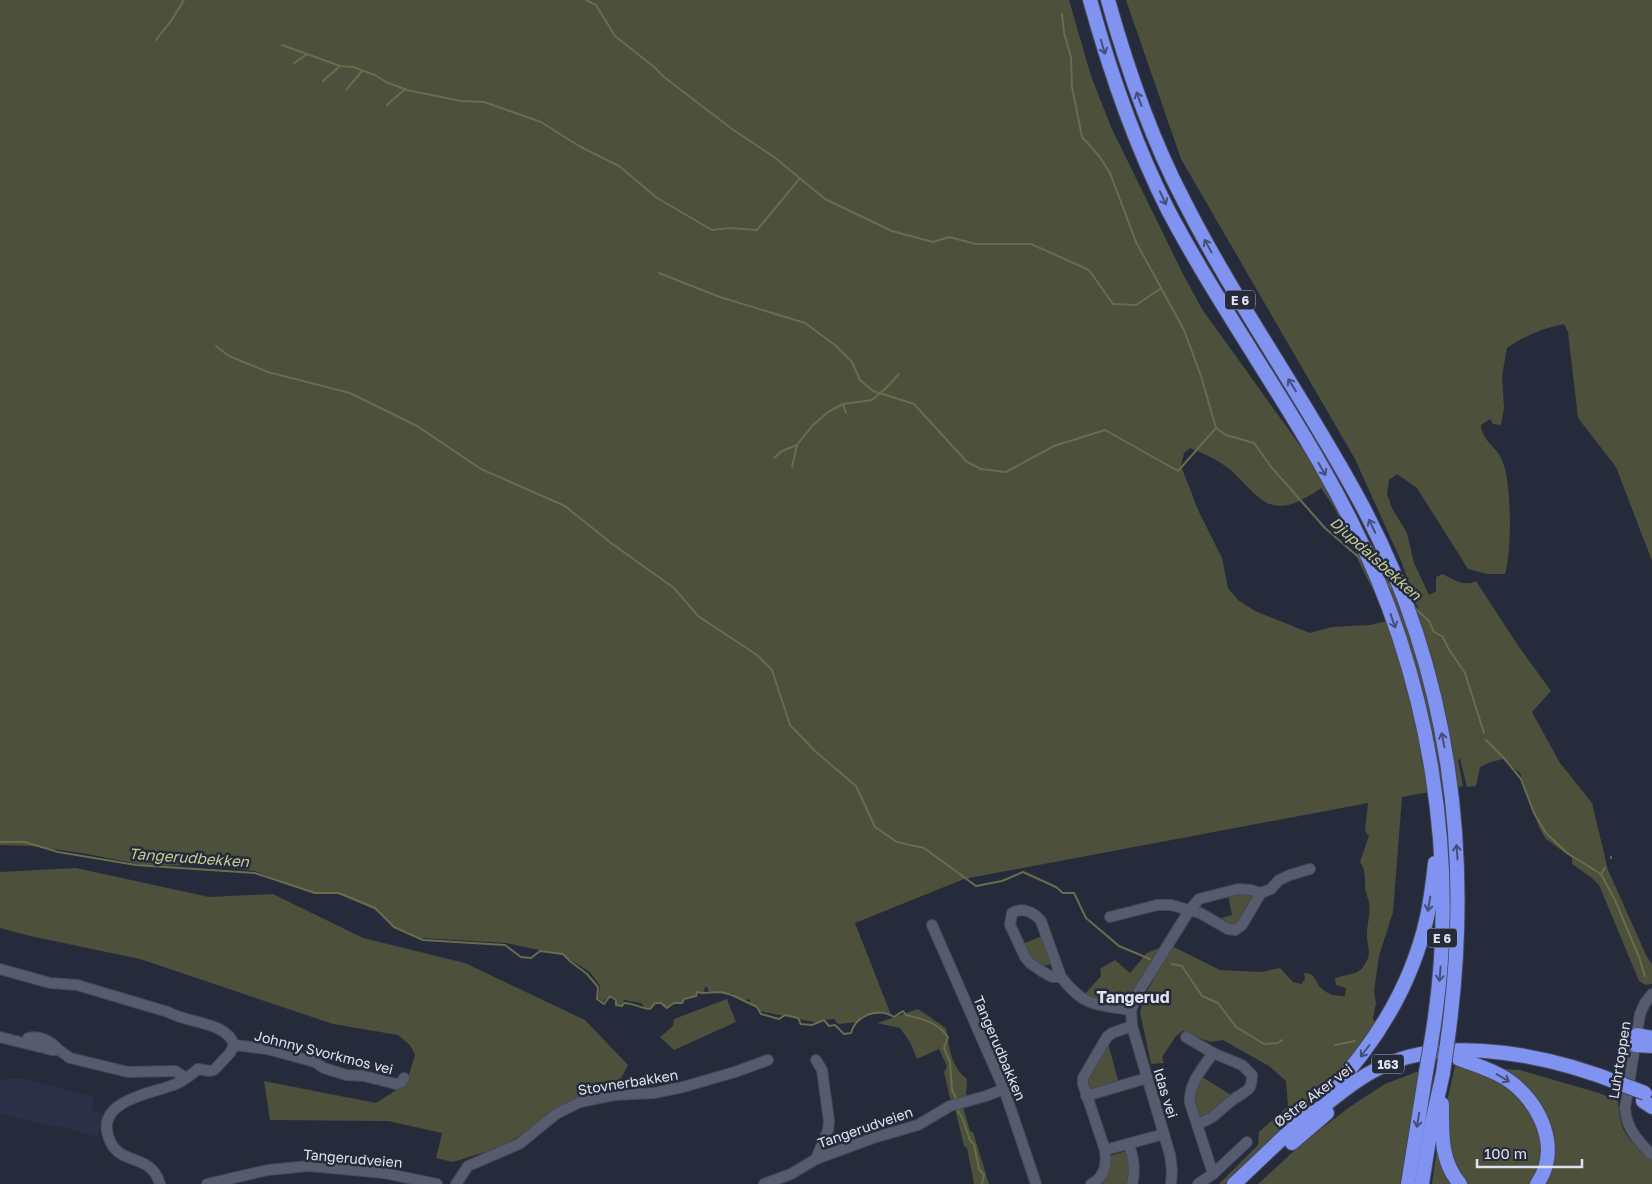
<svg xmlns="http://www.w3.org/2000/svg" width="1652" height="1184" font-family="'Golos Text',sans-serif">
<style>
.built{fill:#2c3148}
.green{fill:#4d503b;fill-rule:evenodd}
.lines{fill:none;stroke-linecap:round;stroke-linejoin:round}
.stream{stroke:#686d4c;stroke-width:2}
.minor-casing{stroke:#454957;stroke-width:12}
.highway-casing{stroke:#454957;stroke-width:16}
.minor{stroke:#565b6e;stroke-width:10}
.highway{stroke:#8093f0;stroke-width:14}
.highway-bridge-casing{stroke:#454957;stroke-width:16;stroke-linecap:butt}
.highway-bridge{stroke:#8093f0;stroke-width:14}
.oneway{stroke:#464f7a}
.labels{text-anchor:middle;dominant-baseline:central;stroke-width:5;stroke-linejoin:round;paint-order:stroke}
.shield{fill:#262b3b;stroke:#a8acb8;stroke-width:1}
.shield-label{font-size:12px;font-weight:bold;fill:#e0e3ee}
.street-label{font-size:14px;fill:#e0e3ee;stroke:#262b3b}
.water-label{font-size:15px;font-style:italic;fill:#c6ce92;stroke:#262b3b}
.quarter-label{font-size:16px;font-weight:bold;fill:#e0e3ee;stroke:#262b3b}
</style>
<rect width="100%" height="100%" fill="#262b3b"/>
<polygon class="built" points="21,1078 94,1097 92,1110 104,1114 97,1137 87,1134 55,1125 53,1127 0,1113 0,1080"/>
<g class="green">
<path d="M0,0H1069L1091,76L1111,127L1183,274L1202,309L1419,611L1401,561L1355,459L1181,159L1126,0H1652V561L1616,467L1578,418L1568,332L1564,324C1543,328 1524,336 1507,348L1502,376L1504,408L1501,425L1493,424L1490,419L1481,425C1482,441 1497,447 1502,460C1512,482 1512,551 1505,574H1487L1468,569L1417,488L1397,474L1389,480L1387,494L1392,508L1407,533L1414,563L1429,595L1436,591V577L1443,574C1453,580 1465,587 1476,581L1517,644L1551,691L1532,712L1560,763L1592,803L1608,870L1647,957L1652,964V984L1646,985L1639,981L1599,885L1592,878L1572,864V858L1546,839L1539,827L1520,773L1503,759L1491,762L1480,767L1476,786L1467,787L1460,759L1458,760L1463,786L1402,797L1393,912L1379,956L1374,992L1376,1003L1373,1019L1377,1024L1326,1090L1227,1184H1219L1258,1145L1259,1132L1288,1106L1286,1081L1269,1066L1223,1040L1210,1042L1183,1031L1176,1036L1162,1057L1164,1063L1151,1064L1140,1012L1145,995L1172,946L1220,970L1261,972L1280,968L1293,982L1301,984L1305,979L1304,973C1316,973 1315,982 1321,988C1328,995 1336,996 1345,996L1346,988L1336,985L1335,979C1345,973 1355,977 1363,967C1373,954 1367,948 1367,934C1367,924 1371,913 1369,903C1368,898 1366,893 1365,888C1365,878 1366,871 1360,862L1369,836L1365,831L1368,803L964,879L855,923L891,1015L887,1013L863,1015L857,1022L840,1024H838L834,1019L821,1020L818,1023L760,1011L758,1007L750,1004V999L743,1001L732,993C725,995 717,992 709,992L707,987H705L704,992H697L695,997L684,998L682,1004H673L665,1008L661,1002L656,1003L647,1010L641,1003L624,1000L622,1006L616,1005V999L610,995L603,1002L598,998L600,986L590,972L563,955L506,943L421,938L394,926L374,909L338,894H315L255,871L200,865L148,866L82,853L31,846L0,845ZM1190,448C1203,453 1216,459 1228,468C1253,488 1265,519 1301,500C1308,496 1315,493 1321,488L1332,504L1354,545L1359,562L1373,590L1381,601L1387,621L1370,625L1332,627L1310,633L1255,611L1238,600L1228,588L1222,558L1198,510L1181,466L1184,453Z"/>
<polygon points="76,868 209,897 273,894 363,938 465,963 585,1020 628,1065 617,1086 575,1098 504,1146 453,1162 436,1158 442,1133 388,1121 270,1120 264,1081 376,1103 406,1084 415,1055 410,1045 398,1035 333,1024 140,959 30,936 0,928 0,872"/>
<polygon points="1239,891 1257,894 1237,926 1230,926 1221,921 1221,918 1232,915 1228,895"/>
<polygon points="1042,934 1053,963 1044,966 1045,970 1029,960 1022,944 1040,937"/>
<polygon points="1159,948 1132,996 1129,1004 1097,1000 1085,994 1101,976 1100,969 1115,960 1130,973 1147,953"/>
<polygon points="727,999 736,1022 674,1050 660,1037 673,1026 674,1019"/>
<path d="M918,1009L946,1028C949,1047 951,1067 967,1079L966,1097L951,1102L944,1072L947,1066L939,1049L917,1059L910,1042L900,1028L877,1023Z"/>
<polygon points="1108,1043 1119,1084 1091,1092 1088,1079"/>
<path d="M1455,1066L1520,1070L1599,1093L1618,1101C1620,1134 1627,1137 1649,1158L1652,1157V1184H1432L1438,1141Z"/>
<polygon points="1419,1071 1400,1184 1258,1184 1305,1141 1351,1106 1385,1084"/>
<path d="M1202,1077L1233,1096L1205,1118L1198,1116C1194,1100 1193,1091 1202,1077Z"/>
<polygon points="963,1107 970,1131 973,1132 989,1184 974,1184 967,1148 964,1146 955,1109"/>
<path d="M1129,1150L1130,1184H1102C1107,1171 1111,1172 1110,1156Z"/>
</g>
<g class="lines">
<g class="stream">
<polyline points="586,0 596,5 615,36 654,67 664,77 732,129 774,157 825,199 892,231 933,242 949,237 976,244 1031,244 1089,270 1113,304 1136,305 1160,289"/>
<polyline points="1062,14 1064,33 1071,57 1072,87 1082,137 1099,156 1110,173 1136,242 1184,330 1201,376 1216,428"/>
<polyline points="156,40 171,21 184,0"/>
<polyline points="282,45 340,66 353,67 375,75 386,82 407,90 461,101 484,102 541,122 579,146 619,166 657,198 712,230 729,228 757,230 800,178"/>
<polyline points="294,63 307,54"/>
<polyline points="323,81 340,66"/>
<polyline points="346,90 362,71"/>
<polyline points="387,105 405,89"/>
<polyline points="659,273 720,297 805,323 835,345 852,362 860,380 873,391 914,404 967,462 981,469 1006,472 1054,446 1105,430 1178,471 1216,428"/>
<polyline points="216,346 229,356 268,372 350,393 417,426 481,469 565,506 611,543 674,588 698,616 757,655 772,670 790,725 815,751 856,786 875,827 897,842 924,848 976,886 1002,881 1023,872 1056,887 1063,893 1074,893 1086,918 1119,946 1150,959"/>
<polyline points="843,404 846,413"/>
<polyline points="1216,428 1226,435 1254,443 1272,468 1325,528 1363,561"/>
<polyline points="774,458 782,451 797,445"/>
<polyline points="792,467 797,445 812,426 828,412 843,404 872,400 886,388 899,374"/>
<polyline points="1385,581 1392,588"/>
<polyline points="1413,606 1429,621 1434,632 1443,637 1448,648 1465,673 1484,733"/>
<polyline points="1486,740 1503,757 1521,779 1534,813 1546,833 1567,853 1601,874 1615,900 1639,957 1645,976"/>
<path d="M0,842H25L58,852L136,865L255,873L315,893H339L375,908L394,927L423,940L505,945L521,957L531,958L540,951L563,954L570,961L587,974L598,987L597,999L604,1004L610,996L616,1000V1005L622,1006L624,1003C633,1003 640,1008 650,1009L655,1003H661L667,1008L674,1003H682L684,999L696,996L697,992L702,993L721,992L732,995L757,1007L761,1014L779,1019L785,1015L798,1018L801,1024L812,1025L824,1020L829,1026L835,1025L844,1034L851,1033C856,1015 878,1007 894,1017L903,1011L906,1015C923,1019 937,1022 948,1037L944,1048L950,1062L952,1090L956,1098"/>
<polyline points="1611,858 1611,857"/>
<polyline points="1601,874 1605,868"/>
<polyline points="1172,964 1182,966 1202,996 1218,1003 1236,1027 1264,1044 1278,1043 1282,1040"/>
<polyline points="1335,1045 1355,1041"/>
<polyline points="959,1108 958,1112 962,1117 970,1140 974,1144 979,1169 984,1175 982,1184"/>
</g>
<g class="minor-casing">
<g id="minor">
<polyline points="1110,917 1157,905 1171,905 1200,913 1228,929 1235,930 1242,925 1261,893 1271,889 1279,880 1290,875 1310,869"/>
<polyline points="932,925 1004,1089 1036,1184"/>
<path d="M0,969L50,983L77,985L168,1012C186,1023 228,1022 234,1045L230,1053L214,1070L210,1071L198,1069C191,1075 184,1081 176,1084C152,1094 92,1100 110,1141C121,1166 151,1153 160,1184"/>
<path d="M1061,977L1041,921C1034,912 1022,907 1012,913L1010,925L1025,957L1030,963L1043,972L1052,977H1061C1084,1007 1097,1005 1131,1010"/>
<path d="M1652,994L1645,1003L1640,1014L1625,1108C1626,1128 1638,1141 1652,1155"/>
<polyline points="1132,1026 1112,1033 1107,1037 1083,1078 1083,1084 1105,1150 1164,1134"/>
<polyline points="0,1037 52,1050 59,1050 70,1058 128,1072 175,1071 186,1078"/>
<path d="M1186,1037L1213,1053L1242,1065L1252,1075C1252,1079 1252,1083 1250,1087C1246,1093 1239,1095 1234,1099C1218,1110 1218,1117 1197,1124"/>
<path d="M28,1038C41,1035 50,1041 59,1050"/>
<polyline points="234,1045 267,1049 315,1062 324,1068 346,1075 364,1076 396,1084 402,1082 404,1078"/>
<path d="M1213,1053C1203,1068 1188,1084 1190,1103L1213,1174"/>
<polyline points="816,1060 822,1070 829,1121 828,1130 816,1159"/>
<polyline points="1086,1096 1147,1078"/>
<path d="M1129,1144C1133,1158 1136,1169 1132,1184"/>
<polyline points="207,1184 268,1170 309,1166 384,1173 437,1184"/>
<polyline points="456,1184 468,1166 519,1144 556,1114 580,1102 614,1095 654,1093 683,1087 735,1072 768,1060"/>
<polyline points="764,1184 791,1174 816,1159 873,1138 918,1125 950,1106 986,1096 1004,1089"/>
<path d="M1091,1184C1105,1177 1107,1165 1105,1150"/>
<polyline points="1171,1184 1172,1170 1170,1155 1132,1026 1131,1010 1136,996 1189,911 1199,899 1238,889 1251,890 1261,893"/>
<polyline points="1198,1184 1213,1174 1247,1142"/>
</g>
</g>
<g class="highway-casing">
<g id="highway">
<path d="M1090,0C1110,72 1134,143 1168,210C1224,316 1296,412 1350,519C1430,677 1461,862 1432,1037"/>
<path d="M1108,0C1127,68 1150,136 1183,199C1237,306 1308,403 1364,509C1450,673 1473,855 1448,1037"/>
<polyline points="1637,1035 1652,1038"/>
<polyline points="1636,1045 1652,1046"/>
<path d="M1459,1059C1476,1065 1493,1070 1508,1080C1540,1102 1562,1149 1537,1184"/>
<path d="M1329,1093C1376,1043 1412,985 1427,917C1431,899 1433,881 1435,863"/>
<polyline points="1643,1101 1652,1107"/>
<path d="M1442,1104C1442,1133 1440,1161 1460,1184"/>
<polyline points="1292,1143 1327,1113"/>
<path d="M1234,1184C1257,1163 1279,1140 1303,1120C1310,1114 1318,1110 1325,1105C1343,1091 1360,1077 1381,1067C1451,1033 1555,1057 1624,1085"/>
<polyline points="1408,1184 1426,1072"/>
<polyline points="1422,1184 1431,1127 1443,1073"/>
</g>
</g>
<use href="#minor" class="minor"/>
<use href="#highway" class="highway"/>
<g class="highway-bridge-casing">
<g id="highway-bridge">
<polyline points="1426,1072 1432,1037"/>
<polyline points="1443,1073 1448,1037"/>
<polyline points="1624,1085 1645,1093"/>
</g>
</g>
<use href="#highway-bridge" class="highway-bridge"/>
</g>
<defs><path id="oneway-shaft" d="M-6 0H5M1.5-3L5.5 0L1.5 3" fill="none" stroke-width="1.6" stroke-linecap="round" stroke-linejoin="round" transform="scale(1.25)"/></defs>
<g class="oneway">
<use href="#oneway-shaft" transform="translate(1103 47) rotate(73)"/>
<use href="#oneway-shaft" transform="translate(1139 99) rotate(-110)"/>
<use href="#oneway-shaft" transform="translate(1163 198) rotate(65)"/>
<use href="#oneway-shaft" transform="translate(1208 246) rotate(-119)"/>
<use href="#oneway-shaft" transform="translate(1292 385) rotate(-122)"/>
<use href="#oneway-shaft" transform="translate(1322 469) rotate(60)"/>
<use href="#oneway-shaft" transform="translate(1372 526) rotate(-116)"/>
<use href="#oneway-shaft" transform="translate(1393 621) rotate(71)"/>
<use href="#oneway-shaft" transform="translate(1443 740) rotate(-101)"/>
<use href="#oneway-shaft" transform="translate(1457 852) rotate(-94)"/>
<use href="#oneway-shaft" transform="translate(1429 904) rotate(100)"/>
<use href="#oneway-shaft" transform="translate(1440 974) rotate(95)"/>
<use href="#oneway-shaft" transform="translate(1365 1051) rotate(127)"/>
<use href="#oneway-shaft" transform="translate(1503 1078) rotate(31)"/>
<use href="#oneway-shaft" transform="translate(1418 1120) rotate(100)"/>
</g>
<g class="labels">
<g class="shield">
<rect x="1225" y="290.5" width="30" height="19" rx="4"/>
<rect x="1427" y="928.5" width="30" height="19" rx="4"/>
<rect x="1372" y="1054.5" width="32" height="19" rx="4"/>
</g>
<g class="shield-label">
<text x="1240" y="300">E 6</text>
<text x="1442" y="938">E 6</text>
<text x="1388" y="1064">163</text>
</g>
<g class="street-label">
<text transform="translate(1000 1048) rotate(67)">Tangerudbakken</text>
<text transform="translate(324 1052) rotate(14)">Johnny Svorkmos vei</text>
<text transform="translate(1619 1060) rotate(-81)">Luhrtoppen</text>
<text transform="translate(628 1082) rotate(-9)">Stovnerbakken</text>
<text transform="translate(1166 1093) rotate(73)">Idas vei</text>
<text transform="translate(1313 1095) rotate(-37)">Østre Aker vei</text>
<text transform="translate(865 1127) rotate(-19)">Tangerudveien</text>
<text transform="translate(353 1158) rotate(5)">Tangerudveien</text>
</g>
<g class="water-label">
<text transform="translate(1376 558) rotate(42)">Djupdalsbekken</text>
<text transform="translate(189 857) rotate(4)">Tangerudbekken</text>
</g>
<g class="quarter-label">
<text x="1133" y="997">Tangerud</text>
</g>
</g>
<path d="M1477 1159v8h105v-8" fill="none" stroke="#e0e3ee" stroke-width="2.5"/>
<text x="1484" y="1159" font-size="15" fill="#e0e3ee" stroke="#262b3b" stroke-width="4" paint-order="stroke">100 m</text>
</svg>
